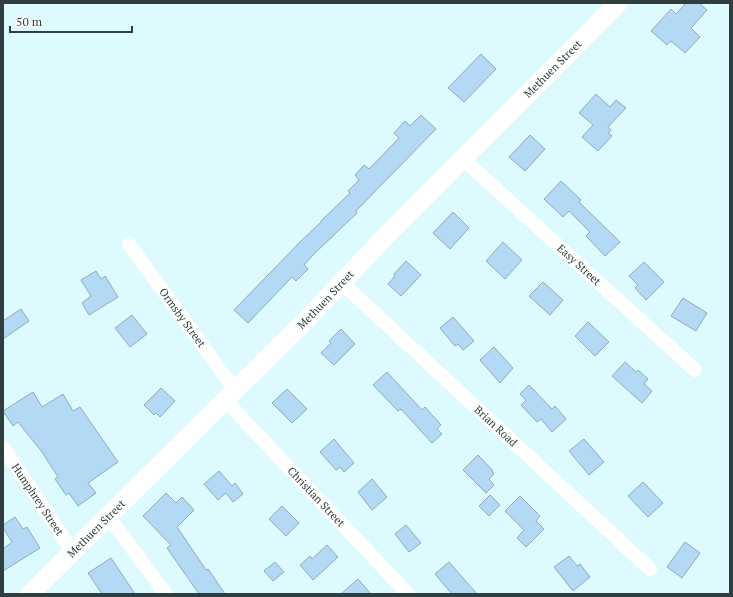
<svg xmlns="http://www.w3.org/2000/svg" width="733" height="597" font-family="'PT Serif',serif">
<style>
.building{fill:#b3d9f4;stroke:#91aabc}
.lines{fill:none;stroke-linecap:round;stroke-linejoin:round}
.street{stroke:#fff;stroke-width:14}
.secondary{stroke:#fff;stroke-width:19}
.labels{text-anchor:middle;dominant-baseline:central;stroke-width:3;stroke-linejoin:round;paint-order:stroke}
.street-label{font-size:11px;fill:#303e40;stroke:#fff}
</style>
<rect width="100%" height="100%" fill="#ddfafe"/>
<g class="building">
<polygon points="686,3 699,3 707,10 691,28 700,37 685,53 671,41 667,45 651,31 671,9 676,14"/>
<polygon points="481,54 496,69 464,102 448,88"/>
<polygon points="596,94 610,107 616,100 626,108 608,127 611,130 608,133 612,136 598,151 582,137 593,125 579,113"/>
<polygon points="421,115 436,129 356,211 357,213 314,254 304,265 308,269 296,281 292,277 248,323 234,310 301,241 321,222 321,221 350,193 348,191 359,180 355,175 364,165 369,169 399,138 394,133 405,121 410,126"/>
<polygon points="530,135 545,149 525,171 509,157"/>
<polygon points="561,181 581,200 579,202 620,242 605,256 586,236 590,232 569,211 563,217 544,199"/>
<polygon points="453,212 469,228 450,249 433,233"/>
<polygon points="503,242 522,260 505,279 486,261"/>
<polygon points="406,261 421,275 401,296 388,284 395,276 394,274"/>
<polygon points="644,262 664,282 646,300 635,288 638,285 629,276"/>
<polygon points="96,271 101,279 105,276 118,297 89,315 82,303 91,296 81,280"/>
<polygon points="543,282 563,300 550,315 529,296"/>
<polygon points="683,298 707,313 696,331 671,316"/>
<polygon points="21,309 29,321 3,339 3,321"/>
<polygon points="132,315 147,334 130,347 115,328"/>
<polygon points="453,317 474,341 463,350 458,344 455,346 440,328"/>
<polygon points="588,322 609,342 595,356 575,336"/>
<polygon points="341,329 355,344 334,365 321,353 331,343 329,341"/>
<polygon points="494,347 513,368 500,383 480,360"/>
<polygon points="625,362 636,372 638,370 648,379 644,384 652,391 642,403 612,376"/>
<polygon points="387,372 422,410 425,407 441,425 437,429 442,434 432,443 401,409 398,411 373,385"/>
<polygon points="529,385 552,409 555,406 566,419 552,432 541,419 537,422 521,405 526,400 520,394"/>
<polygon points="161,388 175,401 160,417 156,413 154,415 144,405"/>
<polygon points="287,389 307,409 292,423 272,403"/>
<polygon points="33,392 42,407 63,394 73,411 80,407 118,462 88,483 96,493 78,506 69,493 66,495 55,479 58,477 42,452 18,422 13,426 3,411"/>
<polygon points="334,439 354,463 344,472 340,467 336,470 320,452"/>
<polygon points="584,439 604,462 589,475 569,451"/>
<polygon points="478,455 493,471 492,472 494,474 489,479 494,485 486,493 463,470"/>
<polygon points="219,471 232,486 235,483 243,494 233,502 226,493 218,500 204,484"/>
<polygon points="372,479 387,497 372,510 358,492"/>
<polygon points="643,482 663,503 648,517 628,496"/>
<polygon points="166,493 176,503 182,497 194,510 177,527 206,570 208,569 225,594 199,594 167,548 171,545 143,516"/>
<polygon points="490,495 500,505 489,516 479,506"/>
<polygon points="520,496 540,516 536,521 544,529 526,547 517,538 524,530 505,511"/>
<polygon points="282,506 299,523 286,536 269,519"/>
<polygon points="15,517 23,529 27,527 40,548 3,571 3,549 12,542 3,528 3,525"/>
<polygon points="406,525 421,543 409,552 395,534"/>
<polygon points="685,542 700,553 682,578 667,567"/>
<polygon points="327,545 338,557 313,580 300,565 310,556 312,559"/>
<polygon points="569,556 577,566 580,564 590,577 573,591 554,567"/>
<polygon points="111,558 135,594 102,594 88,573"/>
<polygon points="275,562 284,572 273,581 264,571"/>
<polygon points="449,562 477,594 452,594 435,574"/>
<polygon points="358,579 371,594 341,594"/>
</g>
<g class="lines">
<g class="street">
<path id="s1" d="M463,159L695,370"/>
<path id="s2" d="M129,244L235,390"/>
<path id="s3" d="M342,283L650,569"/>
<path id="s4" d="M225,400L408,594"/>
<path id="s5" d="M3,447L73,552"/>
<polyline points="108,516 166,594"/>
</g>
<path class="secondary" id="s6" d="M30,594L311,315L382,240L618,3"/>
</g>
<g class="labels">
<g class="street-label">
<text stroke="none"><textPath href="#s6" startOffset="741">Methuen Street</textPath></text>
<text stroke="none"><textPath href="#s1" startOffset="157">Easy Street</textPath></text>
<text stroke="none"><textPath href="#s6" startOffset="417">Methuen Street</textPath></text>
<text stroke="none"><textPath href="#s2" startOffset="91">Ormsby Street</textPath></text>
<text stroke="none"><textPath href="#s3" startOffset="210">Brian Road</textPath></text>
<text stroke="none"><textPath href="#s4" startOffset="133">Christian Street</textPath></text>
<text stroke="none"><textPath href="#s5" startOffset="63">Humphrey Street</textPath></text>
<text stroke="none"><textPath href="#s6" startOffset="93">Methuen Street</textPath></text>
</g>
</g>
<rect width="733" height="597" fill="none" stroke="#303e40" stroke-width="8"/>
<path d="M10 26v6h122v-6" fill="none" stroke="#303e40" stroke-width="2"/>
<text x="16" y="26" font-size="12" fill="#303e40" stroke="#ffffff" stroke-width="3" paint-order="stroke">50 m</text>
</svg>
